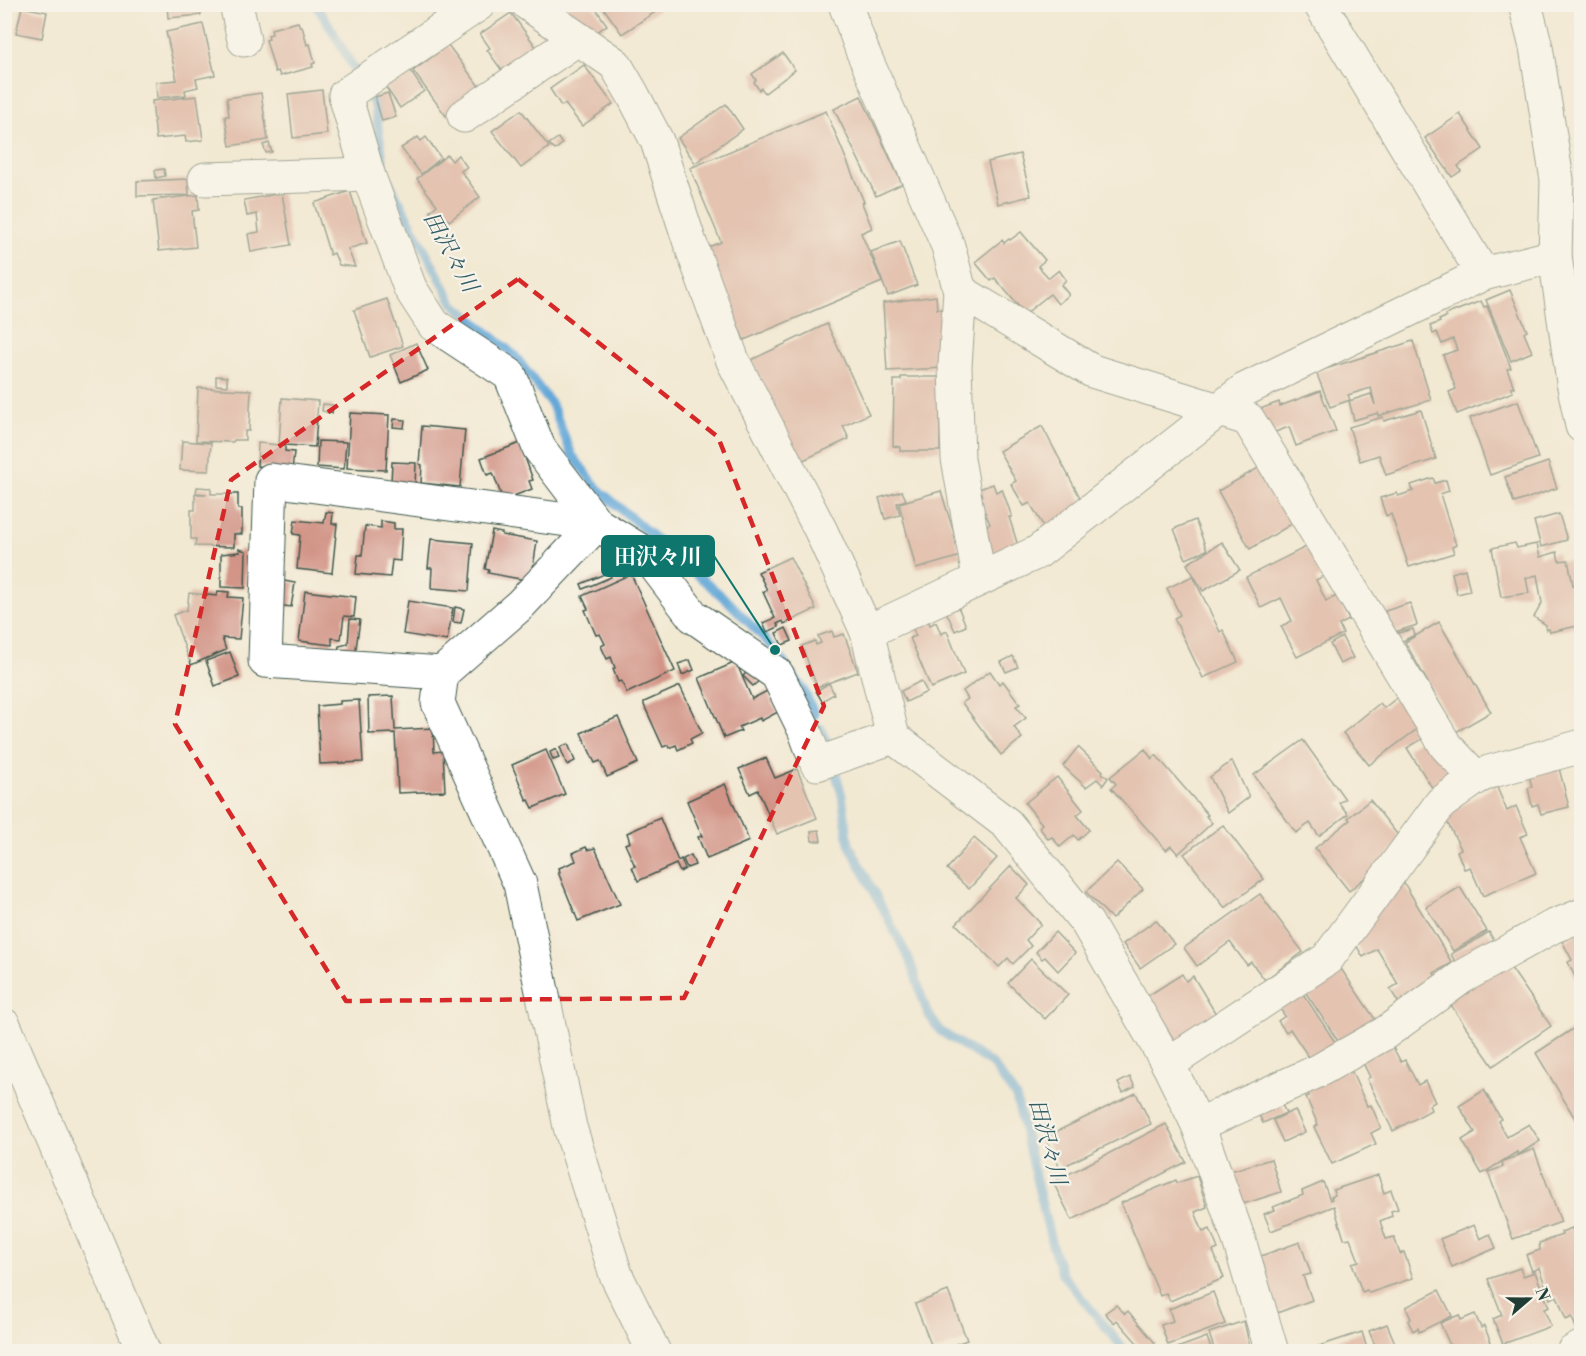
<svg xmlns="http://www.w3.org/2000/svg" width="1586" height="1356" font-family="'Libre Bodoni','Noto Serif JP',serif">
<rect width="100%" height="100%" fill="#f7f3e8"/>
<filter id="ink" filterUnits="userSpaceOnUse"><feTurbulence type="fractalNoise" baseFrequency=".0167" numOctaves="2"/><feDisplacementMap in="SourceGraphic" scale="12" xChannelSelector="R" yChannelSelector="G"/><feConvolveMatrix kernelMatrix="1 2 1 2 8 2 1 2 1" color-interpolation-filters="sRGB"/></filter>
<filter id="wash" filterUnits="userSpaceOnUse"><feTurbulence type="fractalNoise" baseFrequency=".008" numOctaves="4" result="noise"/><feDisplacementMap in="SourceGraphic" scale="24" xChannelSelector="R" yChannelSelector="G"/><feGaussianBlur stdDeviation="1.35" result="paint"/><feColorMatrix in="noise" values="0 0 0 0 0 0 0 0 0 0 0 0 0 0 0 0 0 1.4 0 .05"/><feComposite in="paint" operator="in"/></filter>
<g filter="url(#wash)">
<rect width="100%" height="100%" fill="#f2e9d3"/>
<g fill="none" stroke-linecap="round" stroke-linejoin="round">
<g stroke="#63a8d8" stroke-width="9">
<polyline points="315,4 328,23 375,106 385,174 453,303 515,356 552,405 572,455 598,489 730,603 775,650 785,664"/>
<polyline points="793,675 803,689 815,715"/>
<polyline points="821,728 827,743 842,795 849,844 910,961 927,1012 940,1031 992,1064 1016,1097 1052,1245 1062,1274 1126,1352"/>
</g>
</g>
<g id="blocks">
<g fill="#d29487">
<polygon points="167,4 200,4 201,15 168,18"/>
<polygon points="571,4 591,4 593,7 594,6 607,25 591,36 559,13"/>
<polygon points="605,4 661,4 663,7 622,34 602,6"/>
<polygon points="22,7 47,12 42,38 16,33"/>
<polygon points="511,13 537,48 503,72 487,50 490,48 480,34"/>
<polygon points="298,22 300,27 302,26 307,45 310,44 315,63 312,64 313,67 280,76 278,71 275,72 266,40 269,39 268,35 272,34 271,29"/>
<polygon points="203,24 215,75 196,79 198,87 185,90 186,95 157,98 156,82 177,80 166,32"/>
<polygon points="448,45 482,90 446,116 413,71"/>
<polygon points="783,53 795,70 765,93 761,88 759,90 754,82 756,80 752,74"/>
<polygon points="584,65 613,104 582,126 565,104 561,106 550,89"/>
<polygon points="409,69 424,91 400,108 385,86"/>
<polygon points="322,90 327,134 293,138 288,94"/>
<polygon points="261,93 268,140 230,146 225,116 229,116 227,98"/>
<polygon points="388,93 396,117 382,121 375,97"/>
<polygon points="197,96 203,140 186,142 185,136 156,139 152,101"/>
<polygon points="861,96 902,184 876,196 834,109"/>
<polygon points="726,104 743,129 695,163 678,138"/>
<polygon points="521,110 549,147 521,168 492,131"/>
<polygon points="826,111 864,202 862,203 872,228 861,233 882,282 744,340 706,248 721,242 690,168"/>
<polygon points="1460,114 1483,149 1458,166 1461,171 1452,177 1425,138"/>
<polygon points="418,137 421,141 426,137 441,158 421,174 401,148"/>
<polygon points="558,138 562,144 555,150 549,144"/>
<polygon points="269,143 272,152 266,153 263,145"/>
<polygon points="1020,154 1031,196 998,204 988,162"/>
<polygon points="447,155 452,161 458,155 467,167 461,171 480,197 449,221 447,219 440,224 430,211 437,205 417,179"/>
<polygon points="164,169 165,176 156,178 155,170"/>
<polygon points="188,179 189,195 137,196 137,181"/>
<polygon points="350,191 367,243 348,249 355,267 339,265 334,253 330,255 314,203"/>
<polygon points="282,193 291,245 251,252 248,234 259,232 257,214 247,216 244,200"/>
<polygon points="198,195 199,210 192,211 196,247 159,251 153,200"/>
<polygon points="1021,232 1045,260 1038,266 1049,278 1059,270 1066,280 1061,285 1069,295 1058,304 1050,294 1025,314 995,278 991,281 975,262 1002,240 1004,243 1009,239 1010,240"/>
<polygon points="900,241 917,285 888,296 871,252"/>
<polygon points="1510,290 1527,331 1524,333 1532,352 1511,361 1486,300"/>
<polygon points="936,296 937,309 944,309 943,368 887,371 883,303"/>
<polygon points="387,299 403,346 370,357 354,310"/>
<polygon points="1481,301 1484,307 1487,306 1511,368 1507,369 1514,387 1511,387 1513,392 1457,414 1449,392 1456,389 1443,355 1457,350 1453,339 1442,344 1437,332 1433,334 1430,326 1440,322 1439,320 1446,317 1445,315"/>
<polygon points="827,324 869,414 843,426 849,439 799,462 751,360"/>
<polygon points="1413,341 1431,400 1378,416 1378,413 1354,420 1349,401 1371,394 1375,405 1371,388 1348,395 1350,400 1330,407 1316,372"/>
<polygon points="416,343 428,370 401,382 390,355"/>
<polygon points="216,376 227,377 227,386 216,385"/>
<polygon points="901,377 940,377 940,451 900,451 900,447 893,446 894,380 901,380"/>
<polygon points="198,388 251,390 249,431 245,431 245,440 234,440 233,442 196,441"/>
<polygon points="1320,391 1336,431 1296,446 1289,427 1267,435 1260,409 1279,402 1280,406"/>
<polygon points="282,398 318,401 315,447 285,445 285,451 294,452 292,471 257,466 258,443 279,445"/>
<polygon points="1518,401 1538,458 1490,475 1470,418"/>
<polygon points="323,404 333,405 332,413 322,411"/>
<polygon points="1421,410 1436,459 1386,475 1379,455 1360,461 1349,427 1383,417 1384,421"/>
<polygon points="350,413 389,415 386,470 347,468"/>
<polygon points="394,419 405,420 404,428 393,427"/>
<polygon points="422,426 465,430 460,487 421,483 422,465 419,464"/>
<polygon points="1042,426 1084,505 1045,529 1030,503 1024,506 1011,484 1016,481 999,451"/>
<polygon points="182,441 211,443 209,471 180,470"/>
<polygon points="318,441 346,442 344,469 317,467"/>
<polygon points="520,443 533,480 529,481 532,489 503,500 493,473 487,475 481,458"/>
<polygon points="392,462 416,463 415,485 391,483"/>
<polygon points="1548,462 1557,488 1514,503 1505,477"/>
<polygon points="1267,463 1300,519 1250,549 1218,491"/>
<polygon points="1433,478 1435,483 1446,480 1449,491 1440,494 1456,545 1452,547 1454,553 1409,567 1391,514 1386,516 1380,498 1397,493 1398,496 1413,491 1411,485"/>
<polygon points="993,484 996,492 1002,489 1012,517 1009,517 1020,552 992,556 982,527 990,524 979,498 982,496 979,489"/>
<polygon points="197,487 211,488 211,494 238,494 238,509 242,509 242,534 234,534 234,547 195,546 196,539 191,539 191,510 195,510 195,494 207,494 196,493"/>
<polygon points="902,491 906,500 897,503 900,515 885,519 879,498"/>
<polygon points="941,491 961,556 916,569 899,503"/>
<polygon points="326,512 333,513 332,524 337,524 332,573 297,569 300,535 293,534 295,520 324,523"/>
<polygon points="1559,514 1567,540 1541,547 1534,521"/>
<polygon points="1195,520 1207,550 1186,559 1174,529"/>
<polygon points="381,521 394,523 394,529 402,529 400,561 392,560 390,577 356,574 358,555 362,555 365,526 381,528"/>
<polygon points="492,531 502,533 502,535 537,541 531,581 488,573 489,570 485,569"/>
<polygon points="431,539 473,543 469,591 431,588 432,568 428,568"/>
<polygon points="1222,542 1240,570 1203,591 1187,564"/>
<polygon points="1515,543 1517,548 1537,544 1540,557 1557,552 1559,561 1568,560 1573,585 1580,583 1582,625 1550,632 1549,629 1546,630 1546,625 1534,617 1542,603 1537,575 1526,578 1529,593 1501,597 1492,548"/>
<polygon points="1310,545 1325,575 1316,580 1326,601 1337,596 1349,620 1339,625 1343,634 1297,657 1281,626 1292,621 1281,598 1261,608 1246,577"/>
<polygon points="239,549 246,551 245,588 221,587 221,554 240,552"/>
<polygon points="790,557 816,609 784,624 783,621 777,624 779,627 767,632 763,623 775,618 763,592 767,590 758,572"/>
<polygon points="1465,569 1470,591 1457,594 1452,573"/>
<polygon points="609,572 611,577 583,589 581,584"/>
<polygon points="631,574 675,671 627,693 621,681 618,682 613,669 615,668 611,657 607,659 601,646 605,644 600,634 596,635 585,610 588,609 582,596"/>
<polygon points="1193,576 1220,632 1223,630 1238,662 1203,678 1174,618 1180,615 1167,588"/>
<polygon points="274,579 295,583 291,607 270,604"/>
<polygon points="218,591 229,592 228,597 243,598 239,639 222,638 226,650 191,665 173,615 187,610 189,593 217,596"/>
<polygon points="305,591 356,597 354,617 344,616 341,639 332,638 332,645 299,641"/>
<polygon points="408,601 453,608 447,641 403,634"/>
<polygon points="1410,603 1417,625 1392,633 1385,611"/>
<polygon points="957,604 966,626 955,631 945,609"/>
<polygon points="455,607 464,609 461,623 453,622"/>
<polygon points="350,619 360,620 354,662 337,658 339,646 348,644"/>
<polygon points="928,620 930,625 936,622 941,634 947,631 964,674 931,688 910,638 916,636 912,627"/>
<polygon points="1439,622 1491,712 1456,732 1405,642"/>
<polygon points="786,628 792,641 782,645 776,633"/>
<polygon points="1413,629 1415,635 1394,645 1391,635"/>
<polygon points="832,631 834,637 844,634 858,672 817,687 802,646 815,641 816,645 821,643 818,636"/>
<polygon points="1342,637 1353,658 1340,664 1330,644"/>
<polygon points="230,652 239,677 215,686 206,661"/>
<polygon points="1013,656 1018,667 1006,672 1001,662"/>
<polygon points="690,660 694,670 682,675 678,664"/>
<polygon points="736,662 752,699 767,691 778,712 761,721 760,718 739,727 741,731 724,738 699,678"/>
<polygon points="751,668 761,679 753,686 743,676"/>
<polygon points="990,671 999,684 1003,681 1020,704 1016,706 1026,718 1014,727 1022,738 1001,755 962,703 968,699 963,691"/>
<polygon points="921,681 927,692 906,702 901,691"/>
<polygon points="829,683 834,694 822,701 816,691"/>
<polygon points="680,686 702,733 690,739 692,743 678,750 676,745 669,748 668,745 663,747 644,705 644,702"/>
<polygon points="393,696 395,730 433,728 434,752 443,751 445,791 398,793 395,733 369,734 368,697"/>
<polygon points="1398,697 1421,726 1369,765 1343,733 1380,703 1384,708"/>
<polygon points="359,700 363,762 320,764 317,706 340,704 340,701"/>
<polygon points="618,717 638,763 607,777 600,761 595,763 581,733"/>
<polygon points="1429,735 1458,779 1436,794 1407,748"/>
<polygon points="1303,740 1345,799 1339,803 1348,814 1319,836 1310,823 1296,833 1254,775"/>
<polygon points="568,744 575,761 567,765 560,747"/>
<polygon points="1078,747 1103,771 1102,773 1108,778 1103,785 1097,779 1086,787 1063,766"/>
<polygon points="556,749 559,758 553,760 550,752"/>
<polygon points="1145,749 1152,759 1156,755 1208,815 1206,816 1212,823 1178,854 1171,846 1166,850 1111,788 1116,784 1110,777"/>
<polygon points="546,750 565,794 533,808 529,800 527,801 512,765"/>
<polygon points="766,758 775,778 797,769 817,818 777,834 758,790 750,794 739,769"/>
<polygon points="1232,761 1249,797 1228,813 1210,777"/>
<polygon points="1559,768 1569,807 1541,814 1538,804 1532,806 1528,788 1532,787 1529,776"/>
<polygon points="1057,777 1083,810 1077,815 1089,830 1078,840 1074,835 1060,847 1052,837 1048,839 1039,827 1042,824 1025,803"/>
<polygon points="725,784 749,841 707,859 698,837 702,836 687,801"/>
<polygon points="1496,785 1507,811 1516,806 1528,834 1520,837 1536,873 1483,896 1470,867 1464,869 1457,851 1461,849 1444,816"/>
<polygon points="1370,800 1401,839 1385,861 1349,891 1315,848 1350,820 1348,818"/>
<polygon points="660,818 678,861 681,859 685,869 680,872 676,864 638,881 632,867 635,866 625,844 630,842 627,833"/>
<polygon points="1223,825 1264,879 1225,908 1184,854"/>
<polygon points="819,830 821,841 812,841 811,831"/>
<polygon points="974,838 997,858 969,889 947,869"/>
<polygon points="586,847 588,850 595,848 620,904 578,921 558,872 560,872 559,868 576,861 573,853"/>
<polygon points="691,855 695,865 687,868 683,859"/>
<polygon points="1117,862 1143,889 1112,919 1086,892"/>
<polygon points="1011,866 1029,885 1016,898 1041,924 1026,940 1031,946 1013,964 1008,958 999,967 956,924"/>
<polygon points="1404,883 1452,963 1434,973 1439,982 1403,1010 1390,989 1398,984 1377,949 1363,957 1350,934 1376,901"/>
<polygon points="1460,887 1487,931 1453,951 1426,907"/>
<polygon points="1260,894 1303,952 1265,980 1251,962 1247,965 1230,942 1197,966 1184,948"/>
<polygon points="1156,920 1174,944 1140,968 1123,944"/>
<polygon points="1582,923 1582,991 1568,962 1572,960 1562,941 1577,934"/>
<polygon points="1055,932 1075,953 1058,971 1045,957 1042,959 1036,952"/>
<polygon points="1489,932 1499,950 1461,973 1451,954"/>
<polygon points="1504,958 1551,1026 1493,1066 1446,998"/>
<polygon points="1031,959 1068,995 1045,1019 1008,983"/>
<polygon points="1335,960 1381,1028 1344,1050 1300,984"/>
<polygon points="1182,974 1186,981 1193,976 1219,1019 1178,1046 1146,997"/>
<polygon points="1298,986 1341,1051 1314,1065 1290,1029 1286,1032 1278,1021 1285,1016 1275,1001"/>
<polygon points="1582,1023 1582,1119 1577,1122 1536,1053"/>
<polygon points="1391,1044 1401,1062 1405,1060 1418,1085 1425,1081 1435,1102 1429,1105 1431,1110 1393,1131 1367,1079 1370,1077 1361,1059"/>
<polygon points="1350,1068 1367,1106 1371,1105 1381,1128 1371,1133 1376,1144 1332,1164 1314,1127 1318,1125 1306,1097 1309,1096 1305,1087"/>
<polygon points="1130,1077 1135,1087 1123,1093 1118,1083"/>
<polygon points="1484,1090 1501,1119 1498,1121 1507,1137 1529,1124 1540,1141 1518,1155 1517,1152 1482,1174 1462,1140 1475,1132 1459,1106"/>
<polygon points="1136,1093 1151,1124 1060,1168 1045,1137"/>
<polygon points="1280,1101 1286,1113 1263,1123 1257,1111"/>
<polygon points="1295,1110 1305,1132 1283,1142 1273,1120"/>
<polygon points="1166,1124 1186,1162 1072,1220 1053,1182"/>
<polygon points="1582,1125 1582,1145 1581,1145 1575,1127"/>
<polygon points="1534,1149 1561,1222 1513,1239 1488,1172 1503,1167 1502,1162"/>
<polygon points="1271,1159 1281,1192 1237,1206 1227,1172"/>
<polygon points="1378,1175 1384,1193 1391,1190 1398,1209 1391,1211 1392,1216 1380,1221 1386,1239 1394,1237 1400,1254 1404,1252 1413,1278 1369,1293 1367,1290 1362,1292 1352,1263 1359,1261 1350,1238 1344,1239 1334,1206 1271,1231 1264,1214 1275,1210 1273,1207 1303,1195 1302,1191 1323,1182 1330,1200 1332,1199 1331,1197 1335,1195 1333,1190"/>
<polygon points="1197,1176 1207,1207 1195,1212 1203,1232 1210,1229 1218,1249 1213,1251 1224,1278 1170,1301 1166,1293 1160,1296 1121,1203 1176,1180 1177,1183"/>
<polygon points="1474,1225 1480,1239 1490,1234 1496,1248 1452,1267 1440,1239"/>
<polygon points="1572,1228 1573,1231 1582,1228 1582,1329 1577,1331 1572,1317 1566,1320 1557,1296 1550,1299 1539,1268 1532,1271 1526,1255 1540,1250 1539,1243 1562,1235 1561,1232"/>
<polygon points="1300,1242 1311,1274 1303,1276 1312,1300 1277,1313 1255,1258"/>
<polygon points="1520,1268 1523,1276 1535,1272 1549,1307 1544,1309 1551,1326 1503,1344 1493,1319 1502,1315 1488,1279"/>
<polygon points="1439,1290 1452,1316 1419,1332 1418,1328 1413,1331 1408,1321 1411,1319 1406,1307"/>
<polygon points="948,1291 967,1340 934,1352 915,1304"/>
<polygon points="1213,1292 1225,1324 1168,1345 1161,1325 1173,1321 1169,1309"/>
<polygon points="1116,1305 1125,1314 1128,1311 1155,1343 1145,1352 1117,1320 1114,1323 1105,1313"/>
<polygon points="1475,1314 1481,1328 1484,1326 1495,1352 1453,1352 1440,1323 1459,1315 1461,1320"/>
<polygon points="1244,1321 1251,1352 1215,1352 1209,1333"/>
<polygon points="1387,1324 1395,1343 1377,1350 1369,1331"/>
<polygon points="1362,1332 1368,1352 1305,1352 1310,1349"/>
<polygon points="1207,1337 1212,1352 1169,1352 1169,1351"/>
</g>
</g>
</g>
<g filter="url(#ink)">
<use href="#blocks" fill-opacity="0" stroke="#3f574c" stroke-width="1.5"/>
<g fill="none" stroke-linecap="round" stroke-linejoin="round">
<g stroke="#3f574c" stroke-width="35">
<g id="minor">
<polyline points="236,4 244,40"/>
<polyline points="479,4 345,95 368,174 410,288 434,325 510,375 539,448 597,524"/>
<polyline points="528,4 615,64 632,93 657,141 689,240 733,361 821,531 867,632"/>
<polyline points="845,4 862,50 948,246 960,291 955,366 958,459 979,578"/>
<polyline points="1320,4 1483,274"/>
<polyline points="464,116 577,39"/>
<polyline points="205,179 368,174"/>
<polyline points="960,291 1092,371 1248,419 1446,746 1476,778"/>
<polyline points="442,673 265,661 271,480 597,524"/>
<polyline points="4,1025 144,1352"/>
<polyline points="1168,1064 1327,959 1441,803 1476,778 1489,772 1582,746"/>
<polyline points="1198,1125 1318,1071 1385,1033 1462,977 1552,927 1582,915"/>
<polyline points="654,1352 616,1275 570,1127 520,884 438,703 442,673 520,605 597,524 646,554 693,616 777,674 804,729 817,764 893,737"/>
<polyline points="1272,1352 1239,1240 1198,1125 1168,1064 1087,923 1007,824 893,737 867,632 1038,552 1244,390 1483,274 1555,256"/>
<polyline points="1573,1352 1582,1347"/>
</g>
</g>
<g stroke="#3f574c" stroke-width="35">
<polyline id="major" points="1525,4 1536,47 1557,180 1555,256 1573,382 1582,426"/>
</g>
<use href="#minor" stroke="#fff" stroke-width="33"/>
<use href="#major" stroke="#fff" stroke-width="33"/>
</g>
</g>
<path d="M0 0H1586V1356H0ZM518 279 718 437 824 706 684 998 346 1001 175 724 231 480Z" fill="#f2e9d3" fill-opacity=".55" fill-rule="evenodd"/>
<path fill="none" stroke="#d62828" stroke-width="4.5" stroke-dasharray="12 8" stroke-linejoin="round" d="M518 279 718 437 824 706 684 998 346 1001 175 724 231 480Z"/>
<g text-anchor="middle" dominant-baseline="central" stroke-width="4.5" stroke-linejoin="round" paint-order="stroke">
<g font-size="22" font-style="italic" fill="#335d65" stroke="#f7f3e8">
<text transform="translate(450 252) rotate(61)">田沢々川</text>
<text transform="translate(1047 1142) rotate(75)">田沢々川</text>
</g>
</g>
<path fill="none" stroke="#0f766e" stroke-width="2" d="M775 650L714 556"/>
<circle fill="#0f766e" stroke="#f7f3e8" stroke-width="2" cx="775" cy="650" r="6"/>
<rect fill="#0f766e" stroke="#0f766e" stroke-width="2" x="602" y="536" width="112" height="40" rx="6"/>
<g font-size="22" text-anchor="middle" font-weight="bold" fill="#fff">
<text x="658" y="564">田沢々川</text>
</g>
<rect width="1586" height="1356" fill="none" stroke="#f7f3e8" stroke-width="24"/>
<g transform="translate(1529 1299) rotate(70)" stroke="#f7f3e8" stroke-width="4.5" paint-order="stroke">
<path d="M0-4.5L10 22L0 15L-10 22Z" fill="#1f3d34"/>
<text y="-9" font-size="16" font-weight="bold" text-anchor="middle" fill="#1f3d34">N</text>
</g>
</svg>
